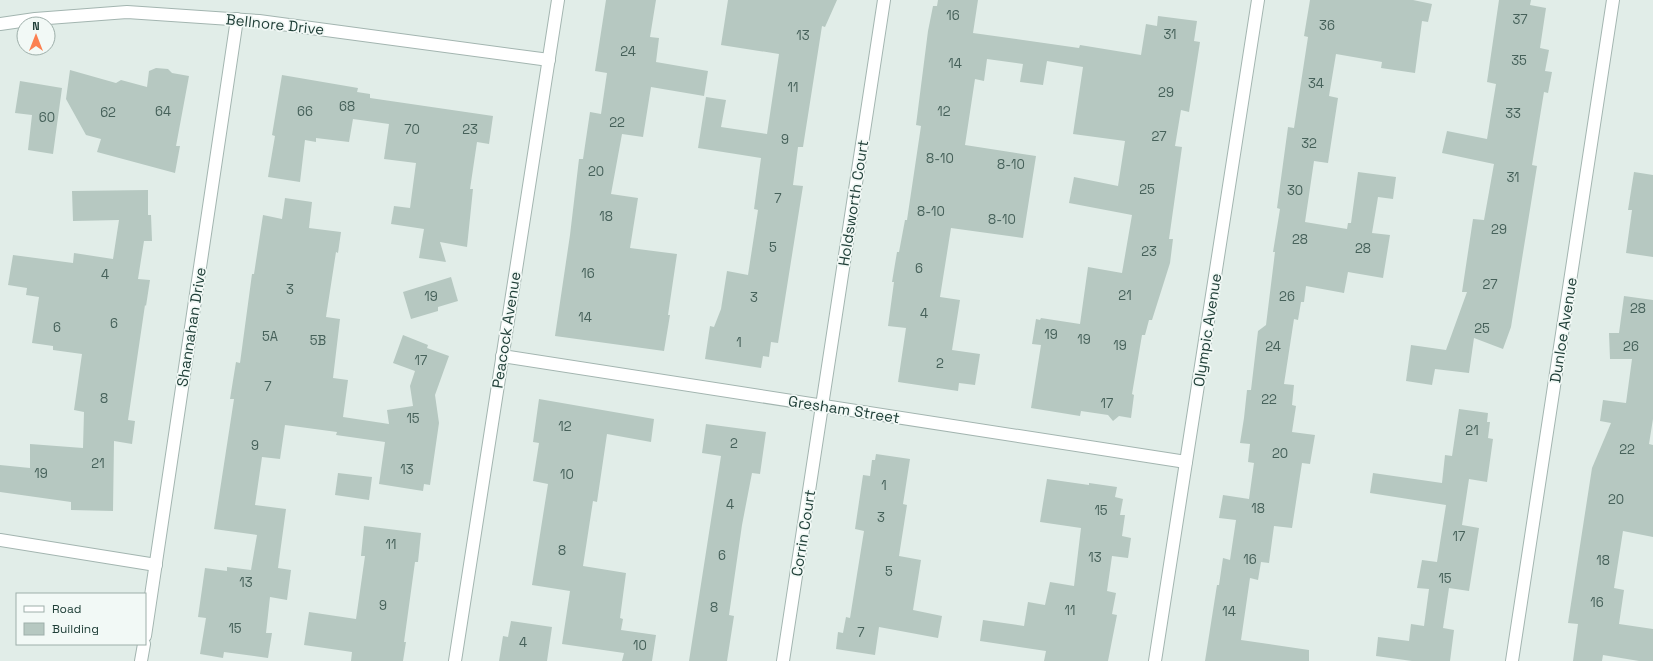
<svg xmlns="http://www.w3.org/2000/svg" width="1653" height="661" font-family="'Space Grotesk',sans-serif">
<rect width="100%" height="100%" fill="#e1ede8"/>
<g fill="#b6c8c1">
<polygon points="606,0 656,0 650,37 659,38 656,62 708,71 704,96 651,87 643,137 622,134 611,194 638,198 630,248 677,254 668,315 670,315 664,351 555,336 570,235 579,159 583,159 590,112 601,114 607,73 595,71"/>
<polygon points="728,0 837,0 825,27 822,26 803,147 798,147 793,185 803,186 778,343 771,342 769,357 763,356 761,368 705,359 710,326 714,327 721,309 727,271 748,275 758,210 754,209 761,158 698,148 706,97 726,100 721,127 767,134 779,54 721,45"/>
<polygon points="938,0 978,0 973,33 1079,48 1080,45 1141,55 1146,24 1157,26 1158,16 1197,21 1194,41 1200,42 1189,112 1181,110 1175,146 1182,147 1169,239 1173,239 1170,263 1152,320 1149,320 1145,335 1142,335 1132,394 1134,395 1131,418 1119,416 1113,421 1108,415 1081,411 1080,416 1031,408 1041,345 1032,344 1036,319 1040,320 1041,318 1080,324 1088,267 1122,273 1132,215 1069,203 1074,177 1118,186 1125,141 1073,134 1083,67 1047,61 1043,85 1020,82 1023,64 987,59 984,81 975,79 965,145 1036,156 1023,238 951,228 940,297 960,300 952,350 980,354 975,385 959,383 958,391 898,382 906,328 888,326 894,282 892,282 897,252 899,252 905,220 907,220 921,126 916,125 928,31 933,6 937,6"/>
<polygon points="1310,0 1413,0 1432,4 1428,22 1422,21 1415,73 1381,68 1382,62 1336,54 1329,96 1338,98 1328,163 1314,161 1305,222 1347,229 1348,223 1351,223 1358,172 1396,177 1393,199 1378,197 1372,233 1390,235 1383,278 1348,272 1344,293 1306,286 1304,302 1301,302 1298,320 1294,319 1284,384 1294,385 1292,405 1296,406 1292,432 1315,435 1310,464 1302,463 1292,528 1274,526 1269,563 1261,562 1258,580 1250,578 1241,640 1309,650 1309,661 1205,661 1217,585 1219,585 1223,558 1230,560 1236,520 1219,518 1223,495 1249,499 1254,463 1248,462 1250,444 1240,443 1244,418 1247,390 1251,390 1258,331 1266,325 1275,252 1273,252 1280,209 1277,208 1288,127 1294,128 1308,37 1304,36"/>
<polygon points="1499,0 1531,0 1530,5 1546,8 1540,48 1549,50 1545,71 1552,72 1548,93 1544,92 1532,165 1537,166 1511,327 1503,349 1474,338 1469,373 1435,369 1432,385 1406,381 1411,345 1446,350 1467,292 1462,292 1473,219 1484,220 1494,164 1442,153 1447,131 1487,139 1496,84 1487,82"/>
<polygon points="156,68 168,69 172,73 189,76 176,146 180,146 175,173 97,152 101,139 86,135 66,99 70,70 116,83 121,80 147,87 149,71"/>
<polygon points="282,75 358,88 357,92 370,94 370,98 493,116 489,144 477,142 470,189 473,189 467,247 440,242 446,262 419,258 424,229 391,224 394,206 410,208 416,163 384,159 389,124 353,119 349,142 316,138 316,142 305,140 300,182 268,177 275,136 272,135"/>
<polygon points="20,81 62,88 53,154 28,150 32,115 15,113"/>
<polygon points="1634,172 1653,175 1653,257 1626,253 1632,210 1628,210"/>
<polygon points="148,190 148,215 151,215 152,241 144,241 138,279 150,280 146,306 145,305 128,420 135,421 132,444 114,441 113,511 71,510 71,502 0,492 0,465 30,468 30,444 83,448 84,412 74,410 82,354 53,350 53,346 32,343 39,297 26,295 27,288 8,285 13,255 73,263 74,253 113,259 119,220 73,221 72,191"/>
<polygon points="285,198 312,202 309,228 341,232 338,253 336,252 326,317 340,319 333,378 348,380 343,417 389,424 387,410 413,406 410,386 415,371 393,363 403,335 428,345 427,348 449,356 435,395 439,423 430,485 424,484 423,491 379,484 385,442 336,435 337,432 285,425 280,459 262,457 255,505 286,509 278,568 291,570 287,600 270,597 266,633 272,633 268,658 224,652 223,658 200,654 206,618 198,617 205,568 227,571 227,567 251,570 257,535 214,529 234,399 230,399 236,362 240,363 252,274 254,274 263,215 282,219"/>
<polygon points="451,277 458,301 438,307 438,311 411,319 403,292"/>
<polygon points="1624,296 1653,300 1653,419 1649,444 1653,445 1653,537 1623,531 1614,588 1624,590 1619,624 1653,629 1653,661 1639,661 1603,655 1602,661 1573,661 1578,624 1568,623 1592,468 1611,423 1600,421 1603,400 1626,403 1632,359 1610,359 1609,333 1619,333"/>
<polygon points="539,399 654,419 651,442 607,434 597,502 593,501 583,566 626,573 620,618 623,619 621,630 656,635 652,661 622,661 624,653 562,644 570,591 532,585 548,484 533,481 539,443 533,442"/>
<polygon points="1459,409 1488,413 1487,422 1490,422 1488,438 1493,439 1487,482 1469,479 1462,525 1479,528 1469,591 1449,588 1443,628 1454,630 1450,661 1412,661 1376,656 1378,637 1409,641 1411,624 1424,626 1429,589 1417,588 1422,560 1437,562 1446,505 1370,493 1373,473 1442,483 1445,455 1452,456"/>
<polygon points="706,424 766,432 760,474 752,473 742,525 729,615 734,616 727,661 689,661 721,456 702,453"/>
<polygon points="876,454 910,459 903,504 907,505 899,556 921,560 913,610 942,616 938,638 879,627 875,655 836,649 838,632 843,633 846,617 850,618 864,531 855,529 863,475 870,476 872,460 875,460"/>
<polygon points="338,473 372,477 369,500 335,495"/>
<polygon points="1047,479 1089,485 1089,483 1117,487 1115,497 1123,499 1120,515 1125,515 1122,536 1131,538 1128,558 1112,556 1107,591 1116,593 1112,614 1117,615 1108,661 1044,661 1046,651 980,641 983,620 1024,626 1028,602 1045,605 1050,582 1074,586 1081,528 1040,522"/>
<polygon points="364,526 421,533 418,562 415,562 404,642 406,642 403,661 351,661 352,652 304,645 309,612 356,619 365,556 361,556"/>
<polygon points="511,621 552,627 547,661 499,661 503,636 508,637"/>
</g>
<g fill="none" stroke-linecap="round" stroke-linejoin="round">
<g stroke="#a3b5b0" stroke-width="14">
<g id="minor">
<polyline points="0,24 35,19 127,12 259,21 549,60"/>
<polyline points="502,356 1186,462"/>
<polyline points="0,540 156,565"/>
<polyline points="145,636 237,19"/>
<polyline points="141,661 144,644"/>
<polyline points="455,661 558,0"/>
<polyline points="783,661 884,0"/>
<polyline points="1155,661 1258,0"/>
<polyline points="1512,661 1613,0"/>
</g>
</g>
<use href="#minor" stroke="#fff" stroke-width="12"/>
</g>
<g text-anchor="middle" dominant-baseline="central" stroke-width="3.5" stroke-linejoin="round" paint-order="stroke">
<g font-size="13" fill="#46615a">
<text x="953" y="15">16</text>
<text x="1520" y="19">37</text>
<text x="1327" y="25">36</text>
<text x="1170" y="34">31</text>
<text x="803" y="35">13</text>
<text x="628" y="51">24</text>
<text x="1519" y="60">35</text>
<text x="955" y="63">14</text>
<text x="1316" y="83">34</text>
<text x="793" y="87">11</text>
<text x="1166" y="92">29</text>
<text x="347" y="106">68</text>
<text x="163" y="111">64</text>
<text x="305" y="111">66</text>
<text x="944" y="111">12</text>
<text x="108" y="112">62</text>
<text x="1513" y="113">33</text>
<text x="47" y="117">60</text>
<text x="617" y="122">22</text>
<text x="412" y="129">70</text>
<text x="470" y="129">23</text>
<text x="1159" y="136">27</text>
<text x="785" y="139">9</text>
<text x="1309" y="143">32</text>
<text x="940" y="158">8-10</text>
<text x="1011" y="164">8-10</text>
<text x="596" y="171">20</text>
<text x="1513" y="177">31</text>
<text x="1147" y="189">25</text>
<text x="1295" y="190">30</text>
<text x="778" y="198">7</text>
<text x="931" y="211">8-10</text>
<text x="606" y="216">18</text>
<text x="1002" y="219">8-10</text>
<text x="1499" y="229">29</text>
<text x="1300" y="239">28</text>
<text x="773" y="247">5</text>
<text x="1363" y="248">28</text>
<text x="1149" y="251">23</text>
<text x="919" y="268">6</text>
<text x="588" y="273">16</text>
<text x="105" y="274">4</text>
<text x="1490" y="284">27</text>
<text x="290" y="289">3</text>
<text x="1125" y="295">21</text>
<text x="431" y="296">19</text>
<text x="1287" y="296">26</text>
<text x="754" y="297">3</text>
<text x="1638" y="308">28</text>
<text x="924" y="313">4</text>
<text x="585" y="317">14</text>
<text x="114" y="323">6</text>
<text x="57" y="327">6</text>
<text x="1482" y="328">25</text>
<text x="1051" y="334">19</text>
<text x="270" y="336">5A</text>
<text x="1084" y="339">19</text>
<text x="318" y="340">5B</text>
<text x="739" y="342">1</text>
<text x="1120" y="345">19</text>
<text x="1273" y="346">24</text>
<text x="1631" y="346">26</text>
<text x="421" y="360">17</text>
<text x="940" y="363">2</text>
<text x="268" y="386">7</text>
<text x="104" y="398">8</text>
<text x="1269" y="399">22</text>
<text x="1107" y="403">17</text>
<text x="413" y="418">15</text>
<text x="565" y="426">12</text>
<text x="1472" y="430">21</text>
<text x="734" y="443">2</text>
<text x="255" y="445">9</text>
<text x="1627" y="449">22</text>
<text x="1280" y="453">20</text>
<text x="98" y="463">21</text>
<text x="407" y="469">13</text>
<text x="41" y="473">19</text>
<text x="567" y="474">10</text>
<text x="884" y="485">1</text>
<text x="1616" y="499">20</text>
<text x="730" y="504">4</text>
<text x="1258" y="508">18</text>
<text x="1101" y="510">15</text>
<text x="881" y="517">3</text>
<text x="1459" y="536">17</text>
<text x="391" y="544">11</text>
<text x="562" y="550">8</text>
<text x="722" y="555">6</text>
<text x="1095" y="557">13</text>
<text x="1250" y="559">16</text>
<text x="1603" y="560">18</text>
<text x="889" y="571">5</text>
<text x="1445" y="578">15</text>
<text x="246" y="582">13</text>
<text x="1597" y="602">16</text>
<text x="383" y="605">9</text>
<text x="714" y="607">8</text>
<text x="1070" y="610">11</text>
<text x="1229" y="611">14</text>
<text x="235" y="628">15</text>
<text x="861" y="632">7</text>
<text x="523" y="642">4</text>
<text x="640" y="645">10</text>
</g>
<g font-size="15" fill="#203f38" stroke="#f2f9f6">
<text transform="translate(275 24) rotate(6)">Bellnore Drive</text>
<text transform="translate(853 203) rotate(-81)">Holdsworth Court</text>
<text transform="translate(191 327) rotate(-81)">Shannahan Drive</text>
<text transform="translate(506 330) rotate(-81)">Peacock Avenue</text>
<text transform="translate(1207 330) rotate(-81)">Olympic Avenue</text>
<text transform="translate(1563 330) rotate(-81)">Dunloe Avenue</text>
<text transform="translate(844 409) rotate(9)">Gresham Street</text>
<text transform="translate(803 533) rotate(-81)">Corrin Court</text>
</g>
</g>
<rect x="16" y="593" width="130" height="52" fill="#f2f9f6" stroke="#9eafaa"/>
<rect x="24" y="606" width="20" height="6" fill="#ffffff" stroke="#9eafaa"/>
<text x="52" y="613" font-size="12" fill="#203f38">Road</text>
<rect x="24" y="623" width="20" height="12" fill="#b6c8c1" stroke="#9eafaa"/>
<text x="52" y="633" font-size="12" fill="#203f38">Building</text>
<g transform="translate(36 36)"><circle r="19" fill="#f2f9f6" stroke="#9eafaa"/>
<path d="M0-3L7 15L0 10L-7 15Z" fill="#fb8051"/>
<text y="-6" font-size="11" font-weight="bold" text-anchor="middle" fill="#203f38">N</text>
</g>
</svg>
